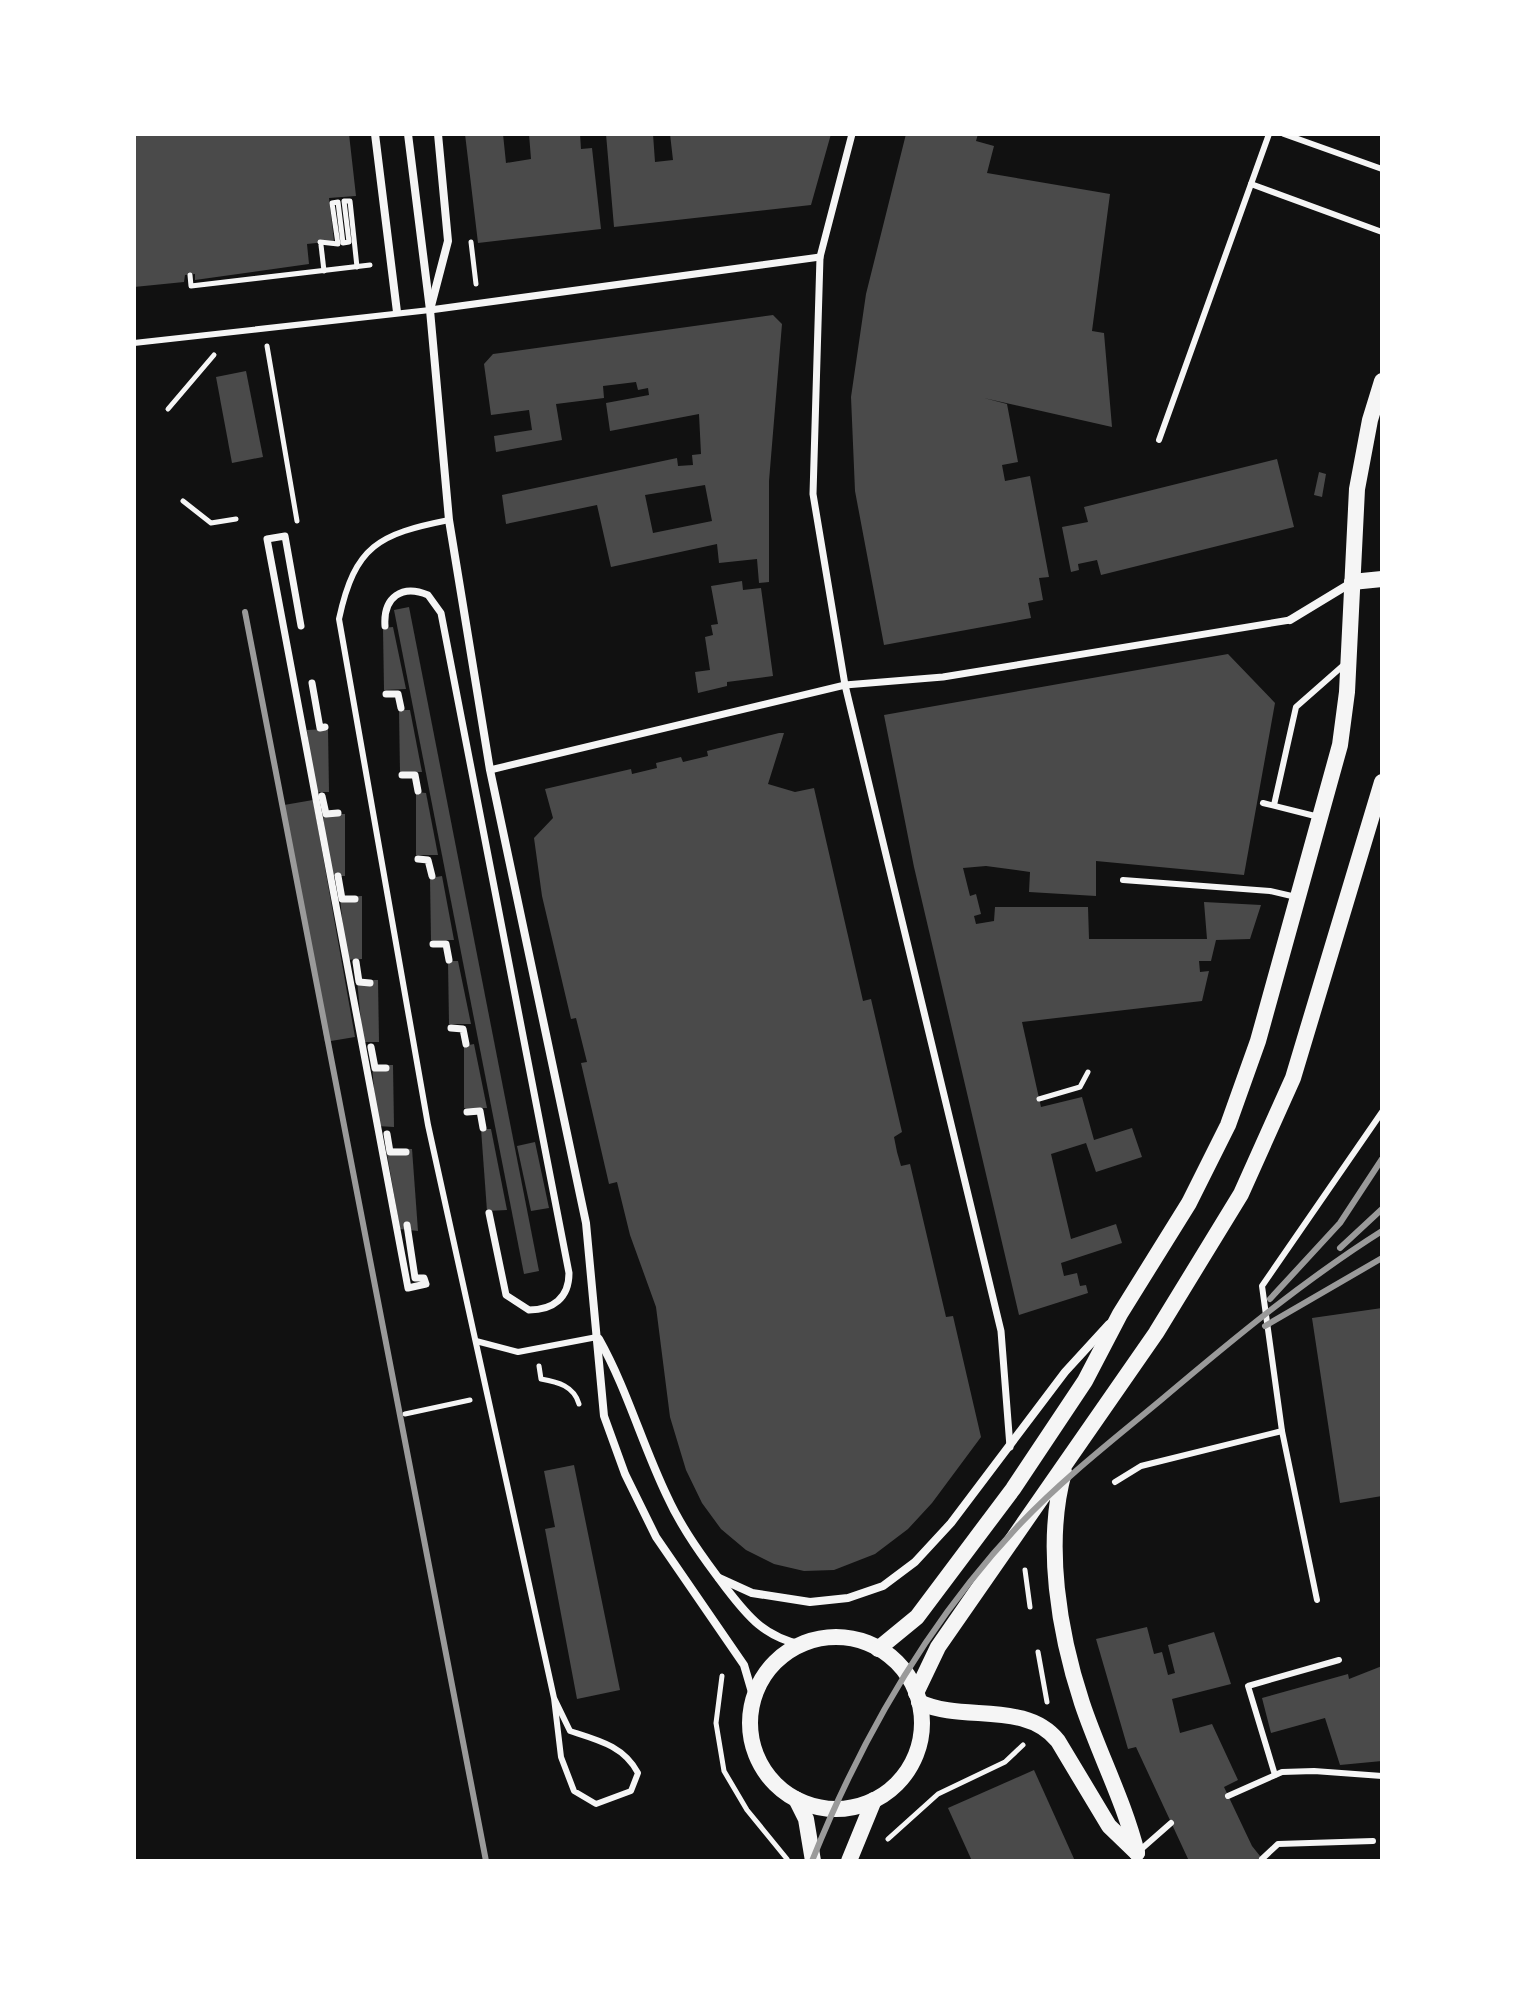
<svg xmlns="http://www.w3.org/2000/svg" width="1516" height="1995" font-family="Roboto,sans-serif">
<rect width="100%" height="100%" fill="#111"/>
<g fill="#4a4a4a" fill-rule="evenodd">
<polygon points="134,134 349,134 356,196 329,198 334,241 307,244 309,264 195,280 195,274 185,275 184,282 134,287"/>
<polygon points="465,134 503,134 506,163 531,159 529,134 580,134 581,149 592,148 601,229 478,243"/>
<polygon points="606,134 653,134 655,162 673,160 670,134 831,134 811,205 614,227"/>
<polygon points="906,134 978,134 976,141 994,146 987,173 1110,194 1092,331 1104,333 1112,427 984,398 1007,404 1018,462 1002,465 1005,481 1030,476 1049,577 1039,578 1043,600 1028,603 1031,618 884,645 855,491 851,397 866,294"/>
<path d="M773 315 782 324 769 481V582L759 583 757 559 719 563 717 544 611 567 597 505 506 524 502 495 677 458 678 466 693 465 692 455 701 454 699 414 610 431 606 403 649 395 648 388 638 390 636 382 603 386 604 398 556 404 562 440 496 452 494 436 532 430 529 410 491 415 484 364 493 354ZM705 485 712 521 653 533 645 495Z"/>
<polygon points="246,371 263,457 232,463 216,377"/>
<polygon points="1277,459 1294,527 1101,575 1097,560 1078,564 1079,570 1071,572 1062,527 1088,522 1084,507"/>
<polygon points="1319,472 1326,474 1322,497 1314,495"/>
<polygon points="742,581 743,590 761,588 773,676 727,682 727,686 698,693 695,672 710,670 705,637 713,635 711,625 718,624 711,586"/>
<polygon points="409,607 539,1271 524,1274 394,610"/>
<polygon points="393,627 406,689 384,690 383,628"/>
<polygon points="1228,654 1275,703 1244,875 1096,861 1096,896 1029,892 1030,872 986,866 963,868 970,896 976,894 981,914 974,916 976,924 994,921 995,907 1088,907 1089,939 1207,939 1204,902 1261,905 1250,939 1216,940 1211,961 1199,961 1200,972 1209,971 1202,1001 1022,1022 1041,1107 1082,1097 1094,1140 1132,1128 1142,1157 1096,1172 1086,1143 1051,1154 1071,1239 1116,1224 1122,1243 1061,1263 1064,1276 1077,1273 1080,1286 1086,1285 1088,1293 1019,1315 914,867 884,715"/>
<polygon points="399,710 410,710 422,772 400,772"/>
<polygon points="328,729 329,792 314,792 307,730"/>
<polygon points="779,733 784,733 768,784 795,792 814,788 863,1001 871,999 902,1132 894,1137 897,1152 901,1166 910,1164 946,1317 953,1316 981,1437 932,1503 908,1529 875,1554 834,1570 804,1571 774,1564 746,1550 721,1529 702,1503 686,1470 670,1417 656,1307 630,1235 617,1182 609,1184 581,1063 587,1062 576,1018 571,1019 542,896 534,838 553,818 545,789 631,769 632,774 657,768 656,763 681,757 683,762 708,756 707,751"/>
<polygon points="416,792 426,793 438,855 416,855"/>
<polygon points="313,800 355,1037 325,1042 284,805"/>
<polygon points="323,814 345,814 345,876 330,876"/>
<polygon points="442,876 454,940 431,940 430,878"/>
<polygon points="362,896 362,959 346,960 340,897"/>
<polygon points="448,961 458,961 471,1024 449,1024"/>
<polygon points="357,980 378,980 379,1042 363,1042"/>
<polygon points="474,1044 487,1108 464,1108 464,1046"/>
<polygon points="372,1065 393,1065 394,1127 377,1126"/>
<polygon points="481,1129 491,1129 507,1210 487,1211"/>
<polygon points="535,1142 549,1208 531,1211 517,1146"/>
<polygon points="386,1148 412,1149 418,1231 400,1229"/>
<polygon points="1382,1308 1382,1496 1340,1503 1312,1318"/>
<polygon points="574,1465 620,1690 577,1699 545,1529 555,1527 544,1471"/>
<polygon points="1147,1627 1154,1654 1162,1652 1168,1675 1175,1673 1168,1645 1214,1632 1231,1684 1172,1699 1180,1733 1212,1724 1238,1780 1224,1787 1252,1846 1264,1861 1189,1861 1136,1747 1128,1749 1096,1639"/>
<polygon points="1382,1666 1382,1761 1340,1765 1325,1718 1271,1733 1262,1698 1348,1674 1349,1679"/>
<polygon points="1034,1770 1075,1861 972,1861 948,1808"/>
</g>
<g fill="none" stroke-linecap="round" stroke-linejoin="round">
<g stroke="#f5f5f5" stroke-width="5">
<polyline points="320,242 338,244 332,203 338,202 343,243 349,242 344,201 350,201 357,267"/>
<polyline points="471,242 476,284"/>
<polyline points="321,245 324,271"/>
<polyline points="190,275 191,286 370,265"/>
<polyline points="267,346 297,521"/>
<polyline points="168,409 214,355"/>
<polyline points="183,501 211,523 236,519"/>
<polyline points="1039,1099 1080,1087 1088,1072"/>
<path d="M539 1366 541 1379C558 1382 574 1386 579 1404"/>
<polyline points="405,1414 470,1400"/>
<polyline points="1025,1570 1030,1607"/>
<polyline points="1038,1652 1047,1702"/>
<polyline points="722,1676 716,1723 724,1771 747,1810 787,1859"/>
<polyline points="888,1839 938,1794 1005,1762 1023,1745"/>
</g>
<g stroke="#f5f5f5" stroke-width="6">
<polyline points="1284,134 1382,169"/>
<polyline points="1251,184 1382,232"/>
<polyline points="134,343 430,310"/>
<polyline points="1159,440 1269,134"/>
<path d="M449 520C379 534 355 545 339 619L428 1125 554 1698 561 1757 574 1791 596 1804 631 1791 638 1773C624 1746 598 1740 570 1731L554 1698"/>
<polyline points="1263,803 1319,817"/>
<polyline points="1274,805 1296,707 1346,663"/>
<polyline points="1123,880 1270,891 1296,897"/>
<polyline points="476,1341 518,1352 597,1337"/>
<polyline points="1282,1431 1317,1600"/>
<polyline points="1115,1482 1141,1466 1282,1431 1262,1286 1382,1112"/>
<polyline points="1275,1775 1248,1686 1339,1660"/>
<polyline points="1228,1796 1282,1772 1314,1771 1382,1776"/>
<polyline points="1138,1852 1171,1823"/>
<polyline points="1262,1859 1278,1844 1373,1841"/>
</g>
<g stroke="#f5f5f5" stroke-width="7">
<polyline points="852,134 820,257 813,494 845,685 1001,1331 1010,1447"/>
<polyline points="430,310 820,257"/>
<polyline points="301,626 285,536 267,539 408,1288 426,1284 424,1278 415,1278 407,1225"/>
<path d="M385 626C383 597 402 584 428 595L441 613 569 1273C569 1298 553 1310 529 1310L506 1295 489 1213"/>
<polyline points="312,683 320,728 325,727"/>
<polyline points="386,694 398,694 401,708"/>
<polyline points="490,770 845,685 943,677 1290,620"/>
<polyline points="402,775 415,775 418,791"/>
<polyline points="322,796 326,814 338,813"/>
<polyline points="418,859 428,860 432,876"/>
<polyline points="338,876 342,899 355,899"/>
<polyline points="433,944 446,944 449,960"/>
<polyline points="356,962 359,982 370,983"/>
<polyline points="451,1028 463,1029 466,1044"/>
<polyline points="371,1047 375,1068 386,1068"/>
<polyline points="467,1112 480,1111 483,1128"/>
<polyline points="387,1134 390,1152 406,1152"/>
</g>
<g stroke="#f5f5f5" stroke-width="8">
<polyline points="375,134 397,312"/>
<polyline points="408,134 430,310 449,520 490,770 586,1223 604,1416 625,1474 656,1537 744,1665 754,1699"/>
<polyline points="431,306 448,241 438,134"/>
<polyline points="1290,620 1351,583"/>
<path d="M599 1339C627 1389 642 1444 667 1496 682 1529 704 1559 726 1588 749 1618 764 1636 802 1645"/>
<polyline points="719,1578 752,1593 810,1602 848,1598 883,1586 915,1562 951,1523 1065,1372 1109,1324"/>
</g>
<g stroke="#f5f5f5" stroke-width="16">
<polyline points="1352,582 1382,579"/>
<path d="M1064 1472C1044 1544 1059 1633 1082 1703 1099 1754 1124 1801 1137 1853"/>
<circle cx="836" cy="1723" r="86"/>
<polyline points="878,1649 917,1617 1013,1489 1085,1381 1120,1314 1189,1203 1228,1125 1258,1041 1340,745 1347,692 1357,489 1370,420 1382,381"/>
<polyline points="916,1693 938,1647 1156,1333 1241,1194 1293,1078 1382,782"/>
<path d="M919 1702C963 1723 1025 1700 1058 1741L1109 1826 1137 1853"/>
<polyline points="796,1799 806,1819 813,1861"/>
<polyline points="849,1861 874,1800"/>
</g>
<g stroke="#9a9a9a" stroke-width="6">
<polyline points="245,612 486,1861"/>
<polyline points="1340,1248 1382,1209"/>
<polyline points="1270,1299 1340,1223 1382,1159"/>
<polyline points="1265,1326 1382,1258"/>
<path d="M812 1861C861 1739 930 1619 1021 1523 1064 1478 1113 1440 1161 1400 1232 1340 1303 1281 1382 1231"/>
</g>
</g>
<rect width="1516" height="1995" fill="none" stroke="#ffffff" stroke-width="272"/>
</svg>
